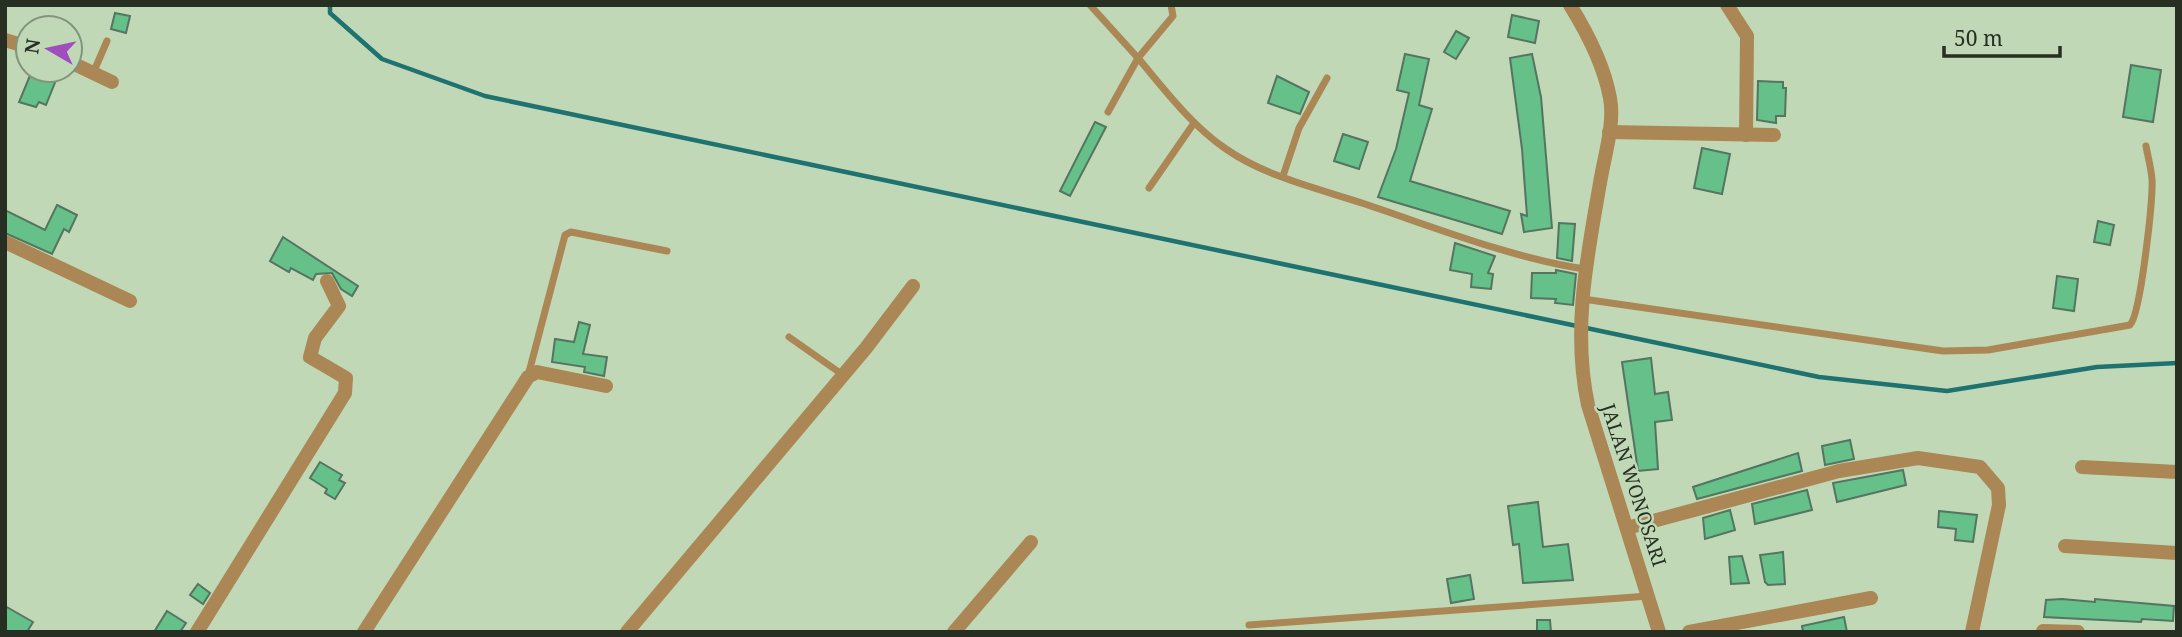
<svg xmlns="http://www.w3.org/2000/svg" width="2182" height="637" font-family="'Noto Serif',serif">
<rect width="100%" height="100%" fill="#c1d8b7"/>
<g fill="none" stroke-linecap="round" stroke-linejoin="round">
<polyline stroke="#1e726f" stroke-width="4.5" points="330,5 330,13 382,59 485,96 1819,377 1947,391 2097,367 2177,363"/>
</g>
<g fill="#65c08a" stroke="#54755f" stroke-width="2">
<polygon points="115,13 130,16 126,33 111,29"/>
<polygon points="1512,15 1539,21 1535,43 1508,37"/>
<polygon points="1456,31 1469,38 1456,59 1444,52"/>
<polygon points="1405,54 1429,59 1419,105 1432,109 1410,181 1510,211 1502,234 1378,197 1396,149 1409,93 1397,90"/>
<polygon points="1532,54 1541,97 1552,228 1524,232 1521,214 1527,216 1522,149 1510,58"/>
<polygon points="2131,65 2161,70 2153,122 2123,117"/>
<polygon points="37,70 60,70 46,105 39,102 36,107 19,102 31,73 35,75"/>
<polygon points="1277,76 1309,92 1300,114 1268,103"/>
<polygon points="1758,81 1783,82 1783,88 1786,88 1785,116 1776,116 1776,123 1757,120"/>
<polygon points="1095,122 1106,127 1070,196 1060,191"/>
<polygon points="1343,134 1368,142 1359,169 1334,161"/>
<polygon points="1702,148 1730,154 1722,194 1694,188"/>
<polygon points="57,205 77,215 69,232 64,229 52,254 5,233 5,210 45,230"/>
<polygon points="2098,221 2114,225 2110,245 2094,242"/>
<polygon points="1559,223 1575,224 1572,261 1557,258"/>
<polygon points="283,237 358,286 352,296 341,289 332,273 316,274 313,280 291,268 289,272 270,261"/>
<polygon points="1455,243 1495,256 1488,273 1493,274 1491,289 1471,287 1472,274 1450,270"/>
<polygon points="1556,270 1576,274 1573,305 1555,303 1556,299 1531,298 1532,273 1556,273"/>
<polygon points="2057,276 2078,279 2074,311 2053,308"/>
<polygon points="579,322 590,325 583,354 607,357 604,376 584,372 585,367 552,362 555,339 574,342"/>
<polygon points="1651,358 1655,394 1668,392 1672,420 1655,422 1658,469 1638,471 1622,362"/>
<polygon points="1850,440 1854,459 1825,465 1822,446"/>
<polygon points="1798,453 1802,471 1697,499 1693,487"/>
<polygon points="320,462 342,475 339,480 345,483 335,499 325,493 327,489 310,478"/>
<polygon points="1903,470 1906,485 1837,502 1833,483"/>
<polygon points="1807,490 1812,510 1755,524 1752,504"/>
<polygon points="1538,502 1543,547 1568,544 1573,580 1523,583 1519,544 1513,545 1508,506"/>
<polygon points="1730,510 1735,530 1705,539 1703,518"/>
<polygon points="1939,511 1977,515 1973,542 1955,540 1956,529 1938,527"/>
<polygon points="1783,552 1785,584 1768,585 1765,582 1760,555"/>
<polygon points="1742,556 1749,583 1731,584 1729,557"/>
<polygon points="1470,575 1474,599 1451,603 1447,579"/>
<polygon points="198,584 210,593 203,604 190,595"/>
<polygon points="2062,599 2095,602 2095,599 2174,606 2173,621 2142,619 2141,622 2044,617 2046,600"/>
<polygon points="5,606 33,622 27,632 5,632"/>
<polygon points="167,611 186,623 180,632 154,632"/>
<polygon points="1844,617 1847,632 1803,632 1802,626"/>
<polygon points="1537,620 1550,620 1551,632 1537,632"/>
</g>
<g fill="none" stroke-linecap="round" stroke-linejoin="round">
<g stroke="#aa8754" stroke-width="7">
<polyline points="1090,5 1138,58 1173,16 1171,5"/>
<polyline points="94,71 107,41"/>
<path d="M1108 112 1138 58C1165 90 1191 125 1226 149 1266 177 1320 189 1365 204 1436 228 1509 257 1584 269"/>
<polyline points="1283,176 1299,128 1327,78"/>
<polyline points="1149,188 1194,123"/>
<path d="M1583 299 1943 351 1988 350 2130 325C2141 313 2153 199 2152 179 2151 168 2148 157 2146 146"/>
<polyline points="789,337 843,375"/>
<polyline points="528,376 565,235 571,232 667,251"/>
<polyline points="1249,625 1649,596"/>
</g>
<g stroke="#aa8754" stroke-width="14">
<path d="M1570 5C1588 34 1604 65 1610 98 1615 124 1604 157 1600 183 1587 257 1572 330 1588 405L1659 632"/>
<polyline points="1727,5 1747,36 1746,135"/>
<polyline points="5,40 28,47"/>
<polyline points="70,62 112,82"/>
<polyline points="1609,132 1774,135"/>
<polyline points="5,242 130,301"/>
<polyline points="2082,467 2177,472"/>
<polyline points="1627,528 1839,471 1918,458 1980,467 1998,488 1999,505 1972,632"/>
<polyline points="2065,546 2177,553"/>
<polyline points="2043,631 2078,632"/>
<polyline points="197,632 345,393 346,378 310,357 315,338 339,306 327,281"/>
<polyline points="364,632 528,377 537,372 606,386"/>
<polyline points="627,632 866,348 913,286"/>
<polyline points="954,632 1031,542"/>
<polyline points="1689,632 1871,598"/>
</g>
</g>
<g text-anchor="middle" dominant-baseline="central" stroke-width="5" stroke-linejoin="round" paint-order="stroke">
<g font-size="19" fill="#272f23" stroke="#c1d8b7">
<text transform="translate(1634 485) rotate(72)">JALAN WONOSARI</text>
</g>
</g>
<rect width="2182" height="637" fill="none" stroke="#272f23" stroke-width="14"/>
<g transform="translate(49 49) rotate(279)"><circle r="33" fill="#c1d8b7" stroke="#83947c" stroke-width="2"/>
<path d="M0-5L12 26L0 18L-12 26Z" fill="#9f4ebe"/>
<text y="-10" font-size="19" font-weight="bold" text-anchor="middle" fill="#272f23">N</text>
</g>
<path d="M1944 46v10h116v-10" fill="none" stroke="#272f23" stroke-width="3.5"/>
<text x="1954" y="46" font-size="21" fill="#272f23" stroke="#c1d8b7" stroke-width="5" paint-order="stroke">50 m</text>
</svg>
